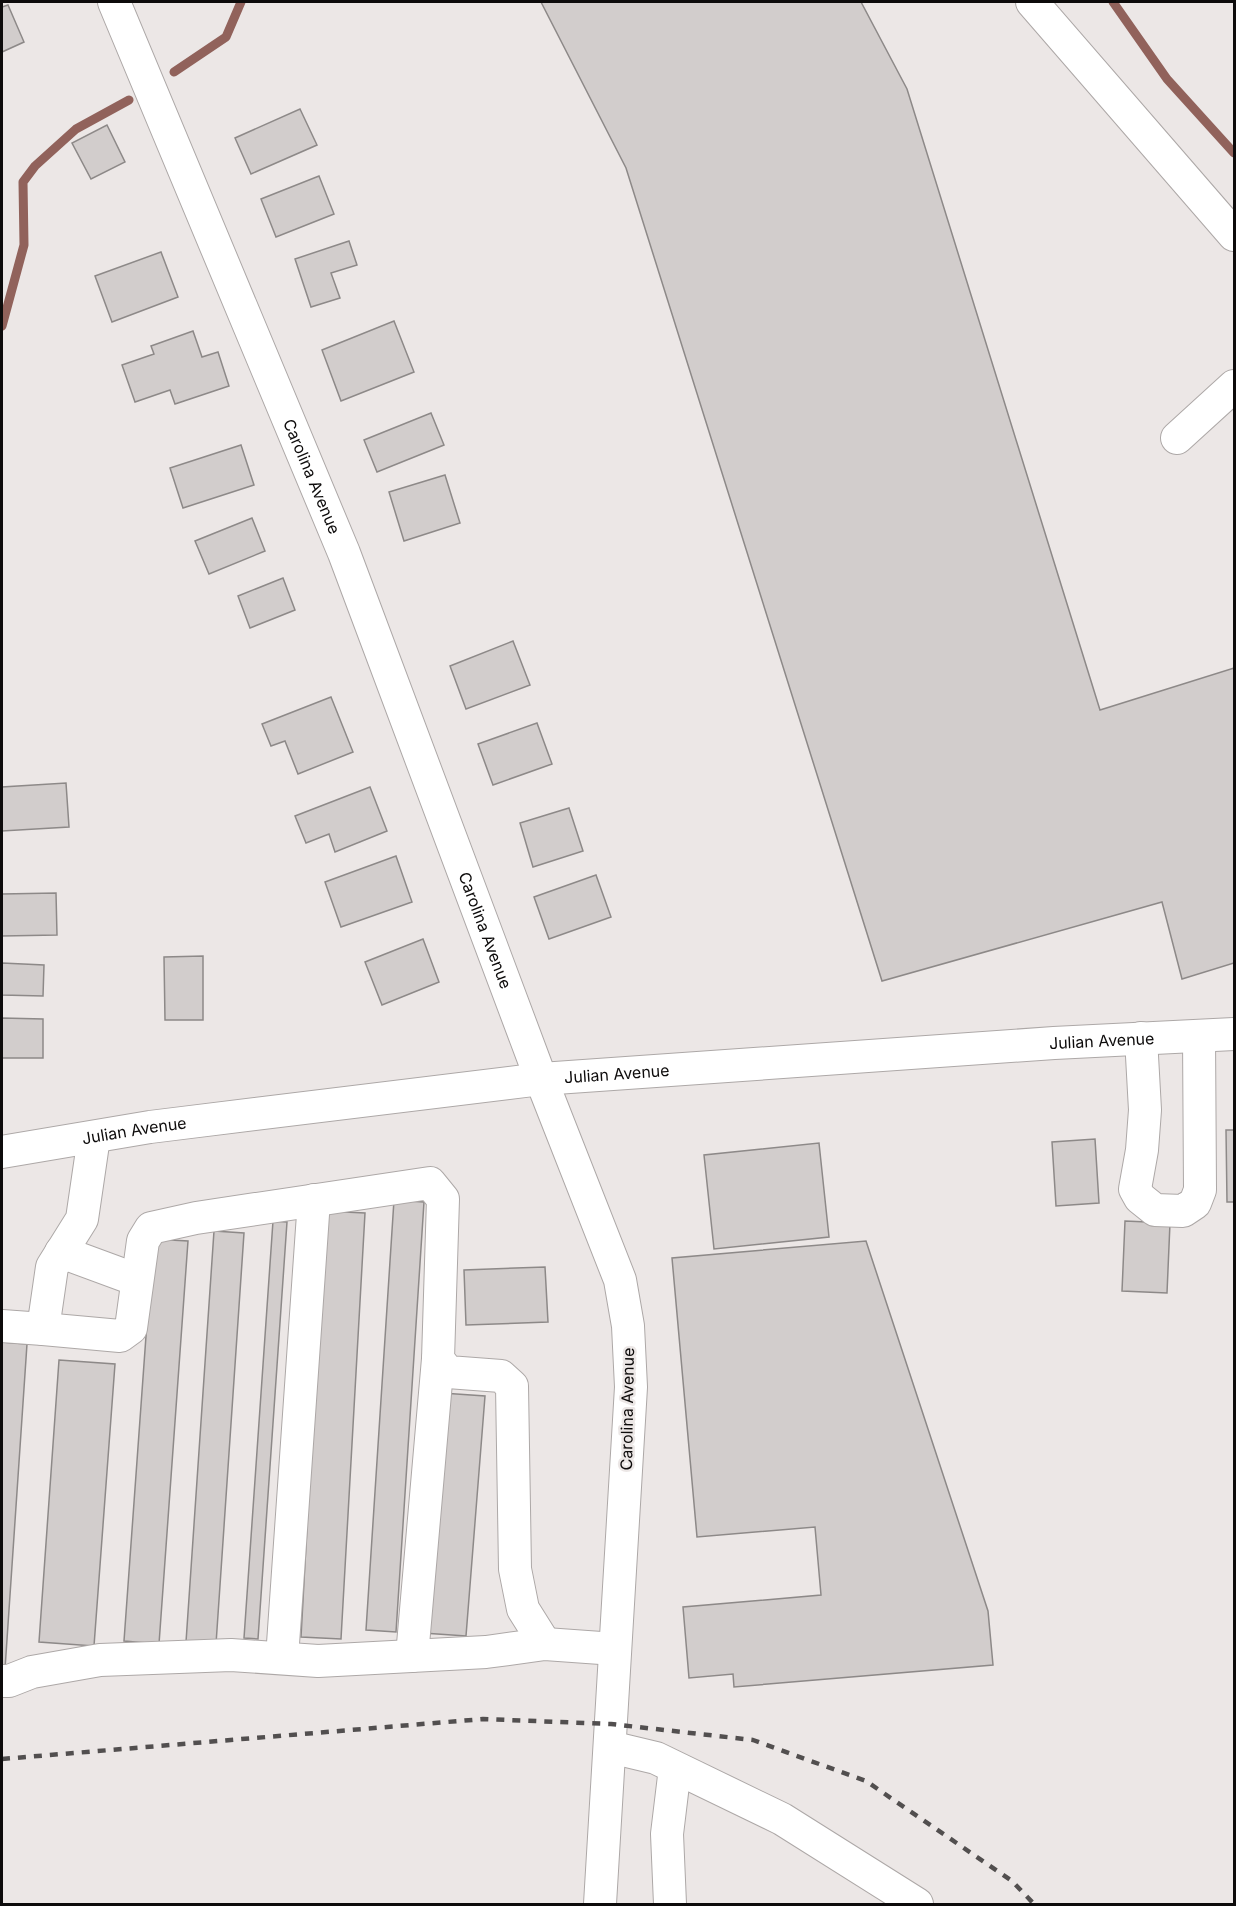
<svg xmlns="http://www.w3.org/2000/svg" width="1236" height="1906" font-family="Inter,sans-serif">
<rect width="100%" height="100%" fill="#ece7e6"/>
<g fill="none" stroke-linecap="round" stroke-linejoin="round">
<g stroke="#91625b" stroke-width="9">
<polyline points="1113,2 1167,79 1234,153"/>
<polyline points="174,72 226,37 241,2"/>
<polyline points="2,326 24,245 23,182 35,166 76,129 129,100"/>
</g>
</g>
<g fill="#d2cdcc" stroke="#8d8988" stroke-width="1.5">
<polygon points="541,2 861,2 907,89 1100,710 1234,668 1234,963 1182,979 1162,902 882,981 626,168"/>
<polygon points="8,5 24,42 2,52 2,7"/>
<polygon points="300,109 317,145 251,174 235,138"/>
<polygon points="107,125 125,162 91,179 72,143"/>
<polygon points="319,176 334,214 276,237 261,199"/>
<polygon points="349,241 357,265 331,273 340,298 311,307 295,259"/>
<polygon points="161,252 178,297 112,322 95,276"/>
<polygon points="394,321 414,372 341,401 322,350"/>
<polygon points="193,331 202,357 218,352 229,386 175,404 170,390 135,402 122,365 154,354 151,346"/>
<polygon points="431,413 444,445 377,472 364,440"/>
<polygon points="241,445 254,485 183,508 170,468"/>
<polygon points="445,475 460,523 404,541 389,492"/>
<polygon points="252,518 265,551 209,574 195,541"/>
<polygon points="283,578 295,610 250,628 238,596"/>
<polygon points="513,641 530,685 466,709 450,666"/>
<polygon points="331,697 353,752 298,774 285,741 271,746 262,724"/>
<polygon points="537,723 552,764 493,785 478,744"/>
<polygon points="66,783 69,827 2,831 2,787"/>
<polygon points="370,787 387,831 335,852 329,834 306,843 295,816"/>
<polygon points="569,808 583,851 533,867 520,823"/>
<polygon points="396,856 412,902 341,927 325,882"/>
<polygon points="596,875 611,917 549,939 534,897"/>
<polygon points="56,893 57,935 2,936 2,894"/>
<polygon points="423,939 439,982 382,1005 365,962"/>
<polygon points="203,956 203,1020 165,1020 164,957"/>
<polygon points="2,963 44,965 43,996 2,995"/>
<polygon points="2,1018 43,1019 43,1058 2,1058"/>
<polygon points="1226,1130 1234,1130 1234,1202 1227,1202"/>
<polygon points="1095,1139 1099,1203 1056,1206 1052,1142"/>
<polygon points="819,1143 829,1237 714,1249 704,1155"/>
<polygon points="394,1200 424,1202 396,1632 366,1630"/>
<polygon points="324,1211 365,1213 341,1639 301,1637"/>
<polygon points="273,1221 287,1222 258,1639 244,1638"/>
<polygon points="1125,1221 1170,1223 1167,1293 1122,1291"/>
<polygon points="214,1231 244,1233 216,1644 186,1642"/>
<polygon points="153,1239 188,1241 159,1644 124,1641"/>
<polygon points="866,1241 988,1611 993,1665 734,1687 733,1674 689,1678 683,1607 821,1595 815,1527 697,1537 672,1258"/>
<polygon points="545,1267 548,1322 466,1325 464,1270"/>
<polygon points="2,1342 27,1344 5,1669 2,1669"/>
<polygon points="59,1360 115,1364 94,1646 39,1642"/>
<polygon points="442,1393 485,1396 466,1636 423,1633"/>
</g>
<g fill="none" stroke-linecap="round" stroke-linejoin="round">
<g stroke="#ada8a7" stroke-width="34">
<g id="minor">
<path id="s1" d="M114 2 344 553 541 1079 620 1280 628 1326 631 1387 600 1904"/>
<polyline points="1032,2 1234,235"/>
<polyline points="1177,438 1234,386"/>
<polyline points="1141,1038 1145,1110 1142,1150 1135,1189 1140,1198 1155,1210 1183,1211 1195,1203 1200,1190 1199,1036"/>
<path id="s2" d="M2 1152 150 1127 541 1079 1054 1043 1234 1034"/>
<polyline points="61,1252 137,1280"/>
<polyline points="2,1326 43,1329 52,1267 82,1219 94,1137"/>
<polyline points="43,1329 120,1336 131,1328 143,1241 151,1228 196,1218 430,1183 443,1199 438,1359 448,1372 501,1376 512,1386 515,1569 523,1609 545,1644"/>
<polyline points="412,1656 438,1359"/>
<polyline points="282,1658 314,1200"/>
<polyline points="2,1681 9,1681 32,1672 100,1660 231,1655 318,1661 486,1652 545,1644 615,1649"/>
<polyline points="610,1747 656,1758 782,1819 917,1904"/>
<polyline points="670,1904 667,1834 675,1768"/>
</g>
</g>
<use href="#minor" stroke="#fff" stroke-width="32"/>
<polyline stroke="#524f4f" stroke-width="4.5" stroke-dasharray="8 8" stroke-linecap="butt" points="2,1759 483,1719 611,1724 753,1740 866,1781 1012,1881 1034,1904"/>
</g>
<g text-anchor="middle" dominant-baseline="central" stroke-width="5" stroke-linejoin="round" paint-order="stroke">
<g font-size="16" fill="#0d0b0b" stroke="#ece7e6">
<text stroke="none"><textPath href="#s1" startOffset="514">Carolina Avenue</textPath></text>
<text stroke="none"><textPath href="#s1" startOffset="1000">Carolina Avenue</textPath></text>
<text stroke="none"><textPath href="#s2" startOffset="1106">Julian Avenue</textPath></text>
<text stroke="none"><textPath href="#s2" startOffset="620">Julian Avenue</textPath></text>
<text stroke="none"><textPath href="#s2" startOffset="134">Julian Avenue</textPath></text>
<text transform="translate(627 1409) rotate(-89)">Carolina Avenue</text>
</g>
</g>
<rect width="1236" height="1906" fill="none" stroke="#0d0b0b" stroke-width="6"/>
</svg>
